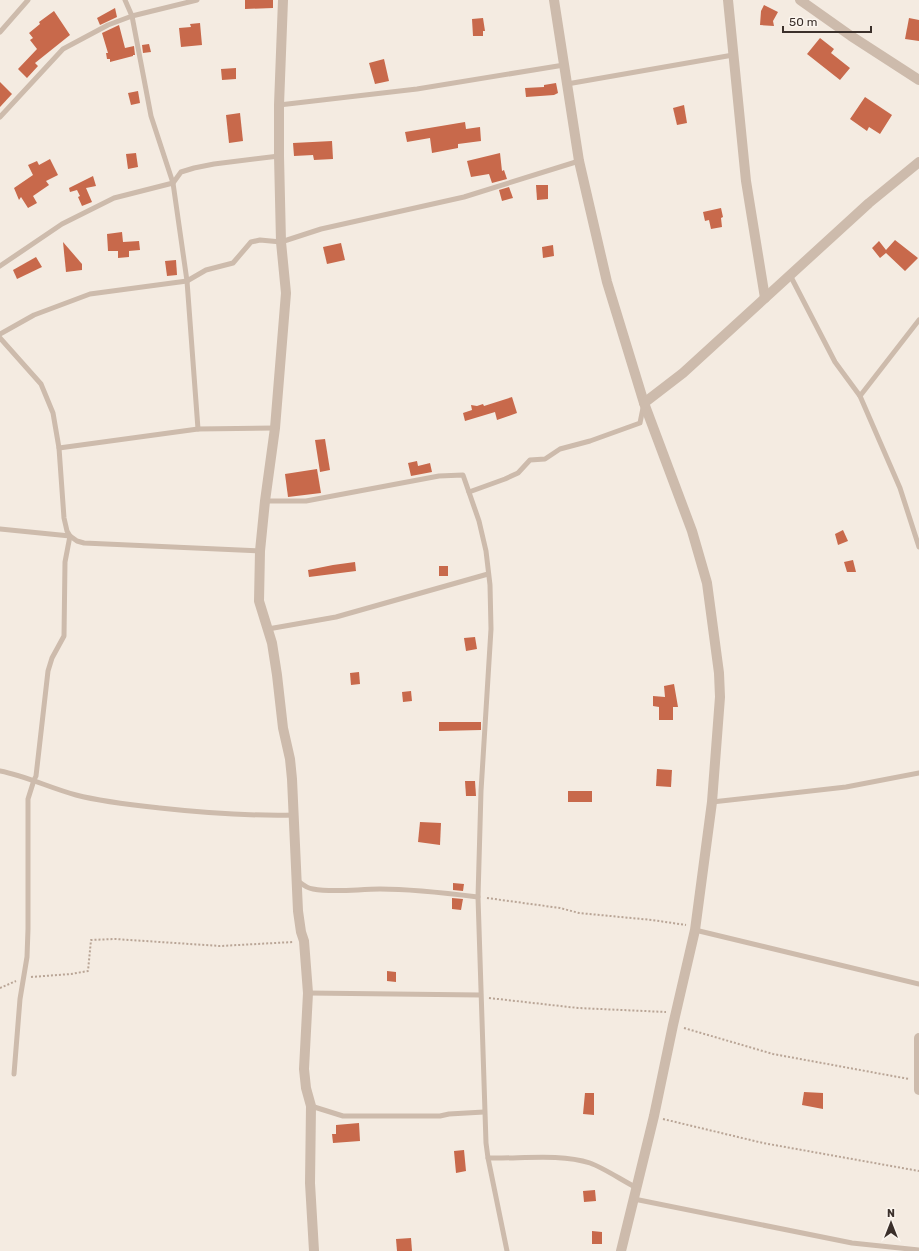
<svg xmlns="http://www.w3.org/2000/svg" width="919" height="1251" font-family="Rubik,sans-serif">
<rect width="100%" height="100%" fill="#f4ebe1"/>
<g fill="#c8694b">
<polygon points="245,0 273,0 273,8 245,9"/>
<polygon points="764,5 778,12 773,21 774,26 760,25 761,11"/>
<polygon points="115,8 117,17 100,25 97,18"/>
<polygon points="54,11 70,35 35,63 38,66 27,78 18,69 37,49 30,40 33,38 29,33 40,24 39,22"/>
<polygon points="483,18 485,31 483,31 483,36 473,36 472,19"/>
<polygon points="909,18 919,20 919,41 905,39"/>
<polygon points="200,23 202,45 181,47 179,28 191,27 190,24"/>
<polygon points="119,25 125,48 134,46 135,55 133,55 133,56 110,62 110,59 107,59 106,53 108,53 102,33"/>
<polygon points="820,38 834,49 831,53 850,68 840,80 807,54"/>
<polygon points="149,44 151,52 143,53 142,45"/>
<polygon points="384,59 389,81 375,84 369,63"/>
<polygon points="236,68 236,79 222,80 221,69"/>
<polygon points="0,82 12,94 0,107"/>
<polygon points="556,83 558,93 554,95 526,97 525,88 544,87 544,85"/>
<polygon points="138,91 140,103 131,105 128,93"/>
<polygon points="865,97 892,115 880,134 869,127 867,131 850,119"/>
<polygon points="684,105 687,123 677,125 673,108"/>
<polygon points="240,113 243,141 229,143 226,115"/>
<polygon points="465,122 466,129 480,127 481,141 458,144 458,148 432,153 430,138 407,142 405,132"/>
<polygon points="332,141 333,159 314,160 313,155 294,156 293,143"/>
<polygon points="136,153 138,167 128,169 126,154"/>
<polygon points="500,153 502,171 504,170 507,179 492,183 489,174 471,177 467,161"/>
<polygon points="50,159 58,175 46,181 49,185 33,196 37,203 28,208 21,197 19,200 14,188 33,175 28,165 37,161 39,165"/>
<polygon points="93,176 96,186 86,188 92,202 82,206 78,197 80,196 77,190 70,192 69,188"/>
<polygon points="536,185 548,185 548,199 537,200"/>
<polygon points="509,187 513,198 502,201 499,190"/>
<polygon points="721,208 723,217 721,218 722,227 711,229 709,220 705,221 703,212"/>
<polygon points="122,232 123,242 139,241 140,250 129,251 129,257 118,258 118,251 108,251 107,234"/>
<polygon points="895,240 918,258 905,271 886,253 880,258 872,248 879,241 886,250"/>
<polygon points="63,242 82,264 82,270 66,272"/>
<polygon points="341,243 345,260 327,264 323,247"/>
<polygon points="553,245 554,256 543,258 542,247"/>
<polygon points="36,257 42,267 17,279 13,270"/>
<polygon points="176,260 177,275 167,276 165,261"/>
<polygon points="512,397 517,413 497,420 495,412 465,421 463,413 472,410 471,405 477,406 483,404 484,406"/>
<polygon points="325,439 330,470 320,472 315,440"/>
<polygon points="417,461 418,466 430,463 432,472 411,476 408,463"/>
<polygon points="317,469 321,493 288,497 285,474"/>
<polygon points="843,530 848,541 838,545 835,534"/>
<polygon points="853,560 856,572 847,572 844,562"/>
<polygon points="355,562 356,571 309,577 308,570 333,565"/>
<rect x="439" y="566" width="9" height="10"/>
<polygon points="475,637 477,649 466,651 464,638"/>
<polygon points="359,672 360,684 351,685 350,673"/>
<polygon points="674,684 678,707 673,707 673,720 659,720 659,707 653,706 653,696 665,697 664,686"/>
<polygon points="411,691 412,701 403,702 402,692"/>
<polygon points="439,722 481,722 481,730 439,731"/>
<polygon points="657,769 672,770 671,787 656,786"/>
<polygon points="465,781 475,781 476,796 466,796"/>
<rect x="568" y="791" width="24" height="11"/>
<polygon points="420,822 441,823 440,845 418,842"/>
<polygon points="453,883 464,884 463,891 453,890"/>
<polygon points="452,898 463,899 461,910 452,909"/>
<polygon points="387,971 396,972 396,982 387,981"/>
<polygon points="804,1092 823,1093 823,1109 802,1105"/>
<polygon points="585,1093 594,1093 594,1115 583,1114"/>
<polygon points="359,1123 360,1141 333,1143 332,1134 336,1134 336,1125"/>
<polygon points="464,1150 466,1171 456,1173 454,1151"/>
<polygon points="595,1190 596,1201 584,1202 583,1191"/>
<polygon points="592,1231 602,1232 602,1244 592,1244"/>
<polygon points="411,1238 412,1251 397,1251 396,1239"/>
</g>
<g fill="none" stroke-linecap="round" stroke-linejoin="round">
<g stroke="#b9a596" stroke-width="2" stroke-dasharray="2 2" stroke-linecap="butt">
<polyline points="487,898 560,908 579,913 652,920 686,925"/>
<polyline points="31,977 71,974 88,971 91,940 115,939 220,946 293,942"/>
<polyline points="0,988 16,981"/>
<polyline points="489,998 578,1008 666,1012"/>
<polyline points="684,1028 773,1054 909,1079"/>
<polyline points="663,1119 763,1143 919,1171"/>
</g>
<g stroke="#cdbbac" stroke-width="5">
<polyline points="125,0 132,16 151,116 173,183 187,281 198,429"/>
<polyline points="0,32 28,0"/>
<polyline points="567,84 733,55"/>
<polyline points="279,105 417,89 564,65"/>
<polyline points="0,117 63,49 108,25 132,16 197,0"/>
<polyline points="0,266 62,224 114,198 173,183 181,172 194,168 214,164 279,156"/>
<polyline points="790,275 835,362 860,396 900,488 919,547"/>
<polyline points="0,334 34,315 90,294 187,281 206,270 233,263 251,242 260,240 281,242 321,229 464,197 579,161"/>
<polyline points="0,338 41,384 53,413 59,448 64,518 67,531 70,536 77,541 84,543 260,551"/>
<polyline points="860,396 919,320"/>
<polyline points="59,448 198,429 275,428"/>
<polyline points="469,492 505,479 518,473 530,460 545,459 560,449 590,441 640,423 643,408"/>
<polyline points="265,501 306,501 439,476 463,475 479,521 486,551 490,585 491,629 481,791 478,897 486,1143 488,1158 507,1251"/>
<polyline points="0,529 70,536 65,562 64,636 52,658 48,671 36,776 34,780 28,799 28,929 27,957 20,999 14,1074"/>
<polyline points="268,629 336,617 488,574"/>
<path d="M0 771C26 776 50 788 76 795 103 802 132 805 160 808 205 813 249 816 294 815"/>
<polyline points="712,802 846,787 919,773"/>
<path d="M297 880C302 884 306 888 313 889 334 893 358 889 380 889 412 889 446 893 478 897"/>
<polyline points="695,930 919,984"/>
<polyline points="308,993 480,995"/>
<polyline points="311,1106 343,1116 440,1116 449,1114 484,1112"/>
<path d="M488 1158C519 1159 560 1153 590 1163 604 1168 623 1181 637 1188"/>
<polyline points="634,1199 852,1243 919,1250"/>
</g>
<g stroke="#cdbbac" stroke-width="10">
<polyline points="283,0 279,105 279,156 281,242 286,293 275,428 265,501 260,551 259,601 272,643 277,675 283,728 290,759 292,779 298,911 301,932 304,941 308,993 304,1069 306,1088 311,1106 310,1183 314,1251"/>
<polyline points="554,0 579,161 607,282 644,403 692,531 707,583 719,673 720,697 712,802 695,930 673,1025 654,1116 621,1251"/>
<polyline points="728,0 746,181 765,298"/>
<polyline points="800,0 851,36 919,80"/>
<polyline points="644,403 683,373 869,203 919,162"/>
<polyline points="919,1038 919,1090"/>
</g>
</g>
<g transform="translate(891 1223)" stroke="#fbf5ee" stroke-width="3" paint-order="stroke">
<path d="M0-3L7 15L0 10L-7 15Z" fill="#3b302b"/>
<text y="-6" font-size="11" font-weight="bold" text-anchor="middle" fill="#3b302b">N</text>
</g>
<path d="M783 26v6h88v-6" fill="none" stroke="#3b302b" stroke-width="2"/>
<text x="789" y="26" font-size="12" fill="#3b302b" stroke="#fbf5ee" stroke-width="3" paint-order="stroke">50 m</text>
</svg>
